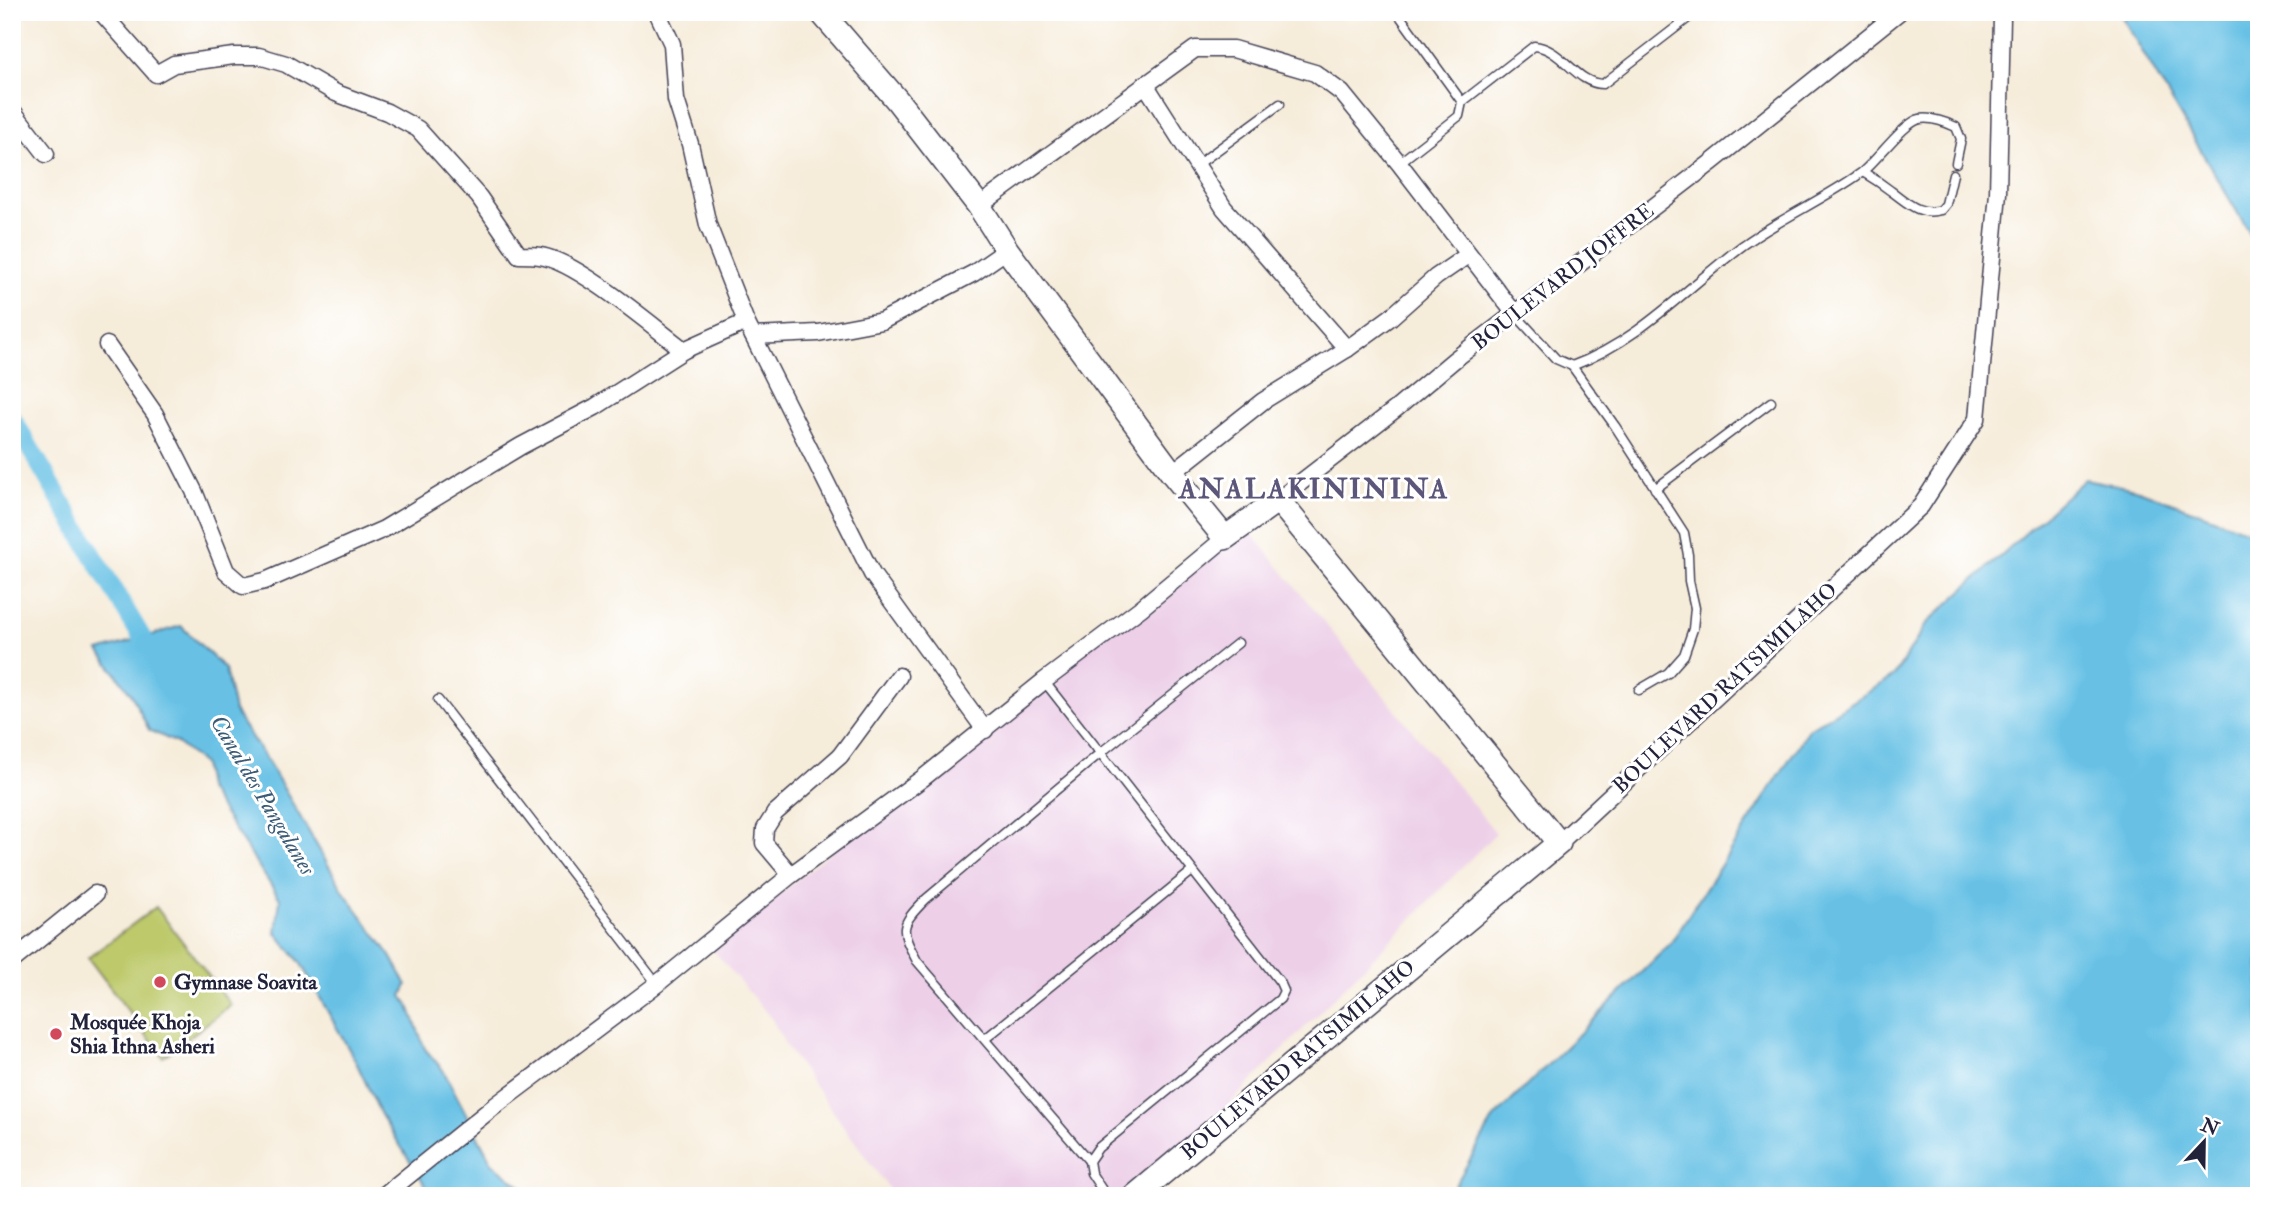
<svg xmlns="http://www.w3.org/2000/svg" width="2271" height="1208" font-family="'IM FELL Double Pica',serif">
<rect width="100%" height="100%" fill="#fff"/>
<filter id="ink" filterUnits="userSpaceOnUse"><feTurbulence type="fractalNoise" baseFrequency=".0143" numOctaves="2"/><feDisplacementMap in="SourceGraphic" scale="14" xChannelSelector="R" yChannelSelector="G"/><feConvolveMatrix kernelMatrix="1 2 1 2 8 2 1 2 1" color-interpolation-filters="sRGB"/></filter>
<filter id="wash" filterUnits="userSpaceOnUse"><feTurbulence type="fractalNoise" baseFrequency=".00686" numOctaves="4" result="noise"/><feDisplacementMap in="SourceGraphic" scale="28" xChannelSelector="R" yChannelSelector="G"/><feGaussianBlur stdDeviation="1.57" result="paint"/><feColorMatrix in="noise" values="0 0 0 0 0 0 0 0 0 0 0 0 0 0 0 0 0 1.4 0 .05"/><feComposite in="paint" operator="in"/></filter>
<g filter="url(#wash)">
<rect width="100%" height="100%" fill="#f6ecda"/>
<polygon fill="#edd0e8" points="1240,519 1496,833 1139,1196 894,1196 786,1046 772,1019 713,950 985,723"/>
<polygon fill="#bdc96b" stroke="#707653" stroke-width="2" points="156,907 231,1005 163,1057 88,958"/>
<g fill="#68c1e5" stroke="#457290" stroke-width="2">
<polygon points="2119,12 2259,12 2259,249 2249,232"/>
<polygon points="2085,479 2136,489 2259,535 2259,1196 1449,1196 1494,1118 1670,944 1809,729 1894,676 1927,623"/>
<polygon points="181,626 225,669 234,711 270,765 344,892 391,956 407,985 402,996 409,1006 425,1049 443,1070 492,1163 533,1196 432,1196 381,1115 356,1062 300,962 276,933 280,899 207,788 203,764 177,743 149,730 131,694 99,651"/>
</g>
<g fill="none" stroke-linecap="round" stroke-linejoin="round">
<polyline stroke="#68c1e5" stroke-width="19" points="12,418 154,658"/>
</g>
</g>
<g filter="url(#ink)">
<g fill="none" stroke-linecap="round" stroke-linejoin="round">
<g stroke="#424053" stroke-width="11">
<g id="lane">
<polyline points="1397,12 1462,102 1459,116 1399,163"/>
<path d="M1462 102 1534 46C1562 48 1576 84 1603 84L1696 12"/>
<polyline points="1197,165 1280,104"/>
<path d="M1863 172C1873 178 1882 184 1891 191 1908 203 1919 216 1941 210L1946 204 1953 174"/>
<path d="M1515 314 1556 359 1572 366C1639 341 1686 288 1742 246 1779 219 1823 200 1861 173 1876 162 1904 122 1920 119 1932 117 1945 122 1956 127L1961 139 1956 163"/>
<polyline points="1572,366 1615,426 1684,533 1688,555 1689,581 1695,608 1693,629 1684,655 1668,673 1639,690"/>
<polyline points="1655,489 1771,402"/>
<polyline points="1044,681 1280,982 1284,991 1280,999 1098,1148 1089,1161 1091,1173 1106,1196"/>
<polyline points="438,700 657,984"/>
<polyline points="985,1039 1191,872"/>
<path d="M1089 1161 917 961C900 929 899 926 926 899L1099 754 1238 643"/>
</g>
</g>
<g stroke="#424053" stroke-width="19">
<g id="street">
<path d="M101 12 156 74 174 64 234 56H259L286 64 336 93 387 112 418 129 479 197 519 255C526 255 533 255 540 256 577 261 652 326 684 350"/>
<polyline points="657,12 672,44 676,100 690,144 708,225 746,322 872,574 985,730"/>
<polyline points="1145,84 1224,208 1347,349"/>
<polyline points="12,110 46,154"/>
<polyline points="979,206 1195,49 1233,49 1315,73 1342,93 1399,163 1515,314"/>
<polyline points="753,336 818,333 882,321 974,273 1007,250"/>
<polyline points="107,345 155,414 194,491 226,571 243,586 265,581 384,529 521,446 595,407 684,350 746,322"/>
<polyline points="1172,473 1263,401 1347,349 1391,317 1436,277 1468,255"/>
<polyline points="1278,500 1397,408 1454,360 1712,162 1899,12"/>
<polyline points="1559,843 1921,506 1977,419 1998,193 2002,17 2000,12"/>
<polyline points="791,875 764,843 765,829 775,813 840,756 899,676"/>
<polyline points="12,961 95,894"/>
<polyline points="383,1196 496,1105 657,984 791,875 923,778 1044,681 1141,608 1225,538"/>
</g>
</g>
<g stroke="#424053" stroke-width="26">
<polyline id="secondary" points="821,12 897,100 979,206 1007,250 1172,473 1225,538 1278,500 1559,843 1135,1196"/>
</g>
<use href="#lane" stroke="#fff" stroke-width="8"/>
<use href="#street" stroke="#fff" stroke-width="16"/>
<use href="#secondary" stroke="#fff" stroke-width="23"/>
</g>
</g>
<g fill="#d1495b" stroke="#fff" stroke-width="2.5">
<circle cx="160" cy="982" r="7"/>
<circle cx="56" cy="1034" r="7"/>
</g>
<g text-anchor="middle" dominant-baseline="central" stroke-width="6" stroke-linejoin="round" paint-order="stroke">
<g font-size="21" fill="#22223b" stroke="#fff">
<text transform="translate(1563 277) rotate(-38)">BOULEVARD JOFFRE</text>
<text transform="translate(1725 688) rotate(-43)">BOULEVARD RATSIMILAHO</text>
<text transform="translate(1298 1060) rotate(-40)">BOULEVARD RATSIMILAHO</text>
</g>
<g font-size="21" font-weight="bold" fill="#22223b" stroke="#fff" text-anchor="start">
<text x="174" y="982">Gymnase Soavita</text>
<text x="70" y="1022">Mosquée Khoja<tspan x="70" dy="24">Shia Ithna Asheri</tspan></text>
</g>
<g font-size="23" font-style="italic" fill="#3a5a76" stroke="#fff">
<text transform="translate(263 795) rotate(59)">Canal des Pangalanes</text>
</g>
<g font-size="28" font-weight="bold" letter-spacing="2" fill="#5c567a" stroke="#fff">
<text x="1314" y="489">ANALAKINININA</text>
</g>
</g>
<rect width="2271" height="1208" fill="none" stroke="#fff" stroke-width="42"/>
<g transform="translate(2204 1142) rotate(22)" stroke="#ffffff" stroke-width="5" paint-order="stroke">
<path d="M0-5L12 26L0 18L-12 26Z" fill="#22223b"/>
<text y="-10" font-size="19" font-weight="bold" text-anchor="middle" fill="#22223b">N</text>
</g>
</svg>
